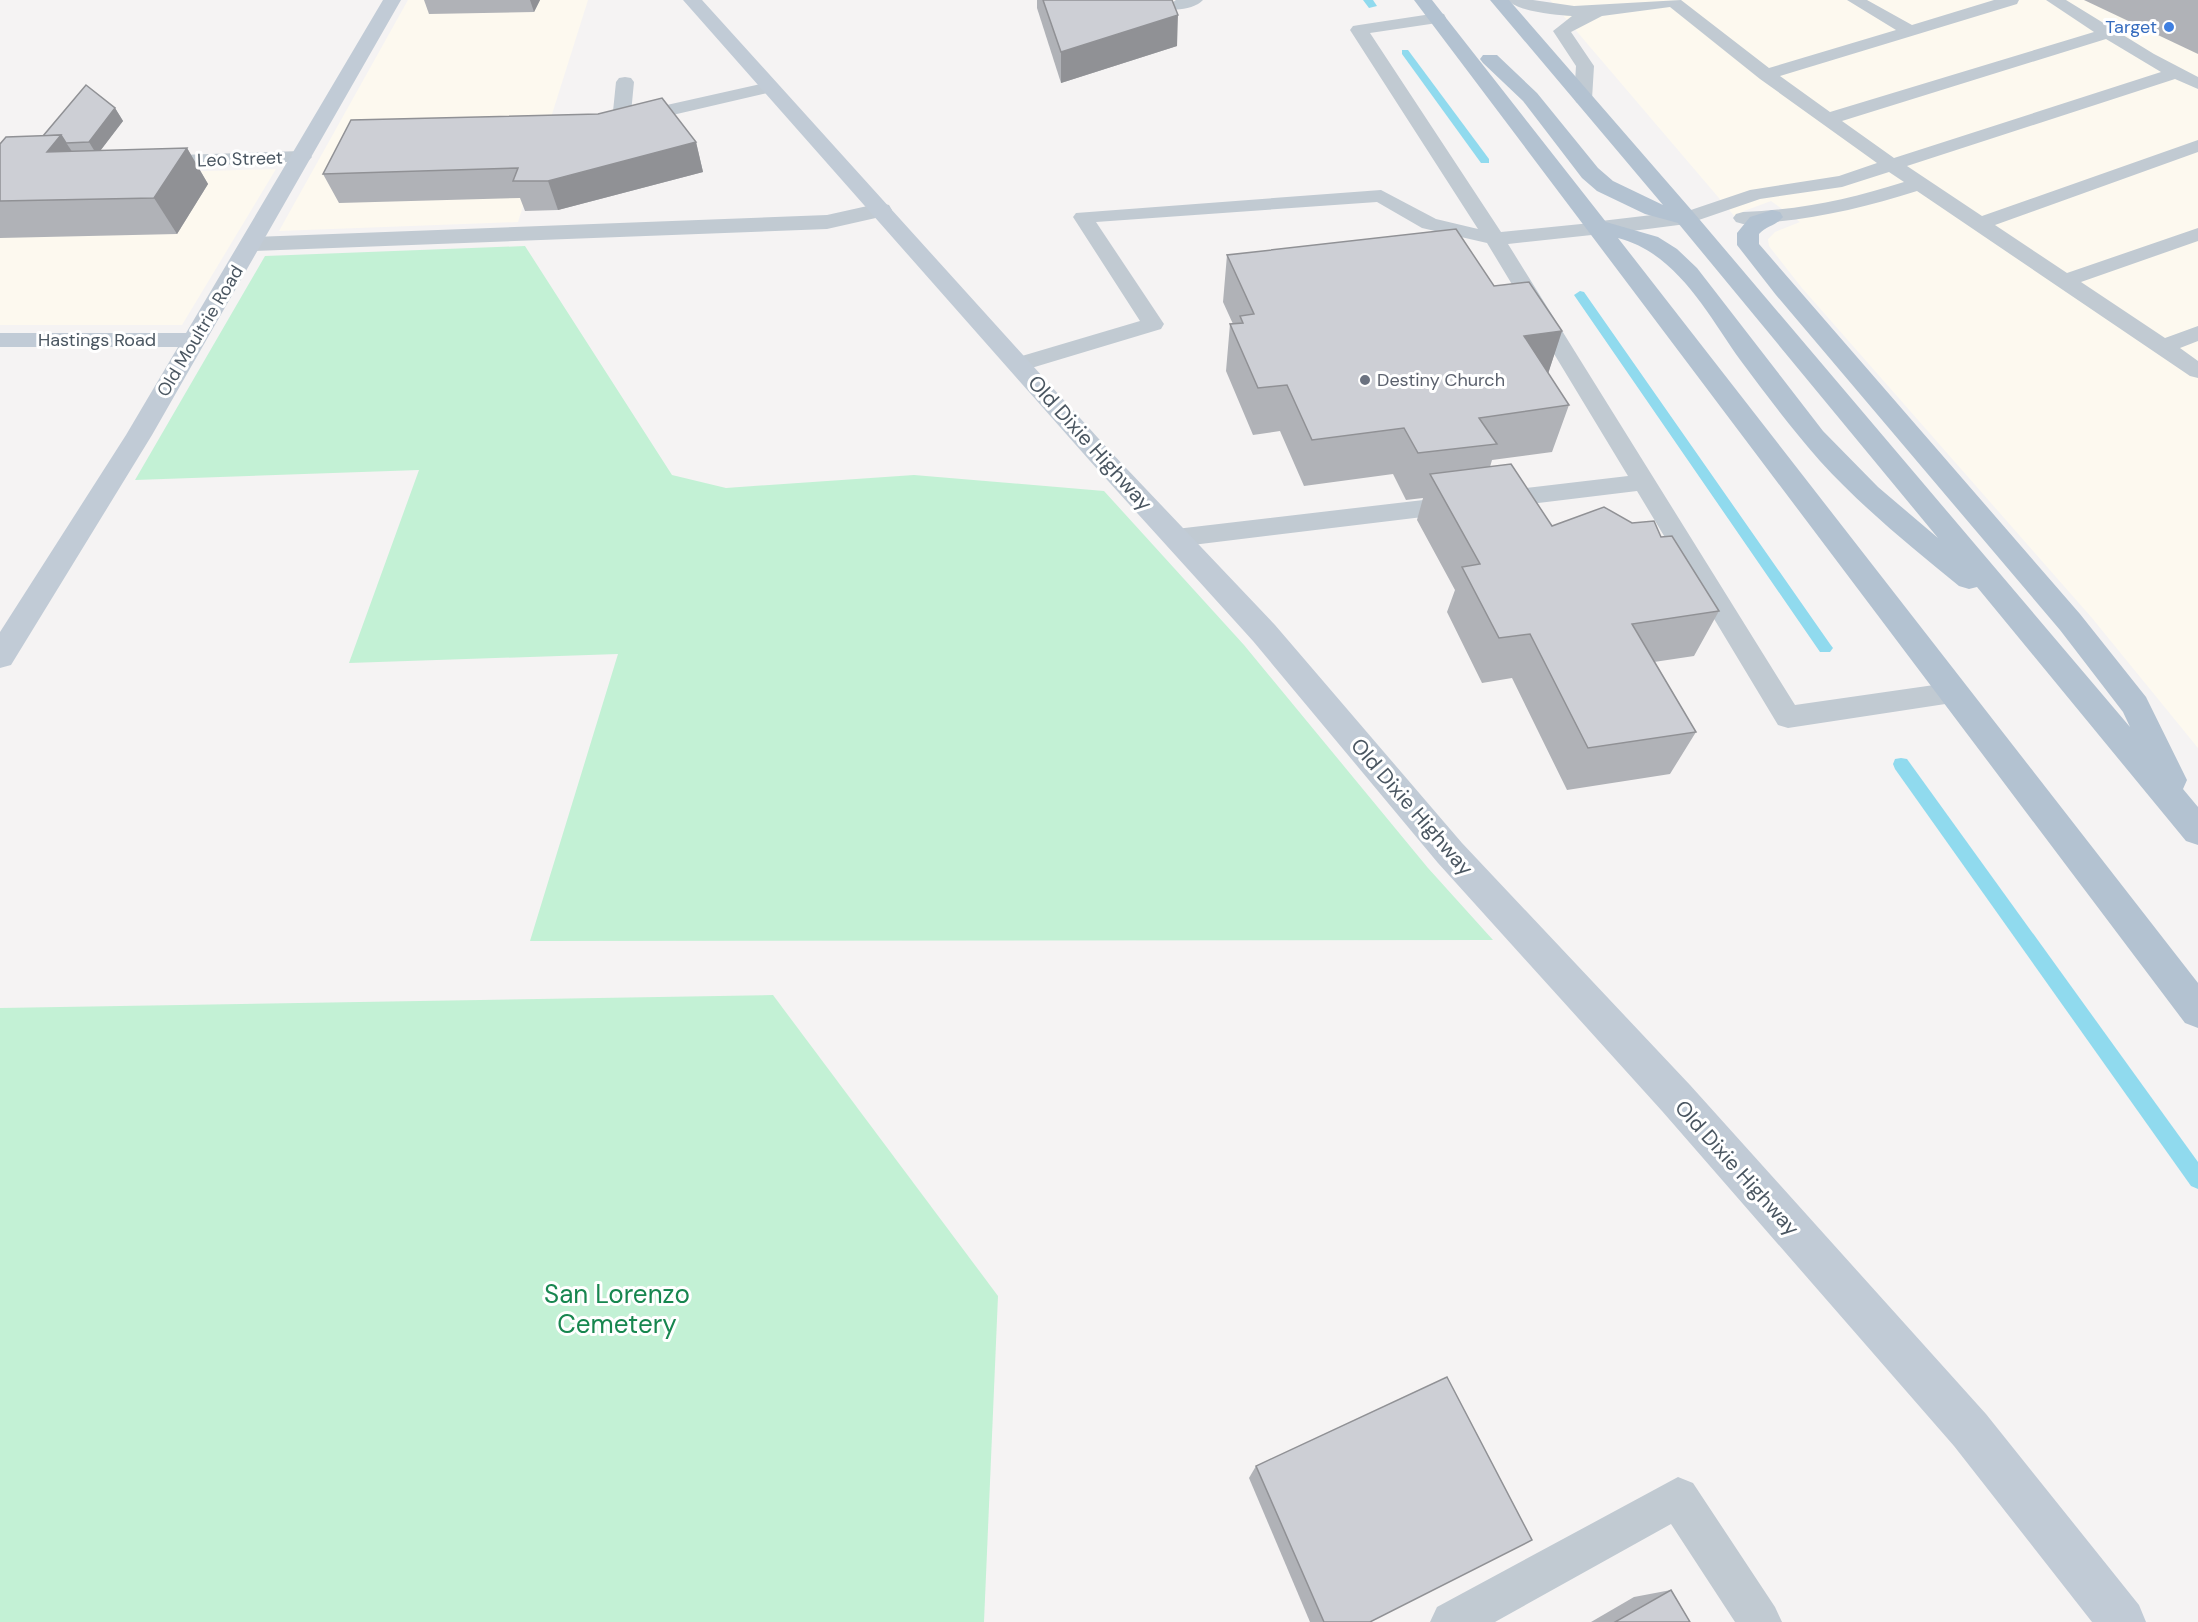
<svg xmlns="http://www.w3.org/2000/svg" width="2198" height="1622" font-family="'DM Sans',sans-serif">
<rect width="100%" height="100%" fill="#f5f3f3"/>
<g fill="#fdf9ef">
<polygon points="408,0 588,0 518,222 279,231"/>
<polygon points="1550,0 2198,0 2198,748 2092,618 1802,288 1769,246 1768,239 1775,232 1800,222 1771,201 1744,211 1736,218"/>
<polygon points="276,169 182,325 0,325 0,177"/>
</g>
<g fill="#c3f1d5">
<polygon points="525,246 672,475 726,488 914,475 1104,491 1244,645 1428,868 1493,940 530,941 618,654 349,663 419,470 135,480 265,256"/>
<polygon points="773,995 998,1296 984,1622 0,1622 0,1008"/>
</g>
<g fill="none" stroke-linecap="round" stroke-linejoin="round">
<g fill="#90daee" fill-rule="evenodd">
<polygon points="1363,0 1373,0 1377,6 1369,8"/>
<polygon points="1402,50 1408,50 1489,159 1489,163 1481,163 1402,54"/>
<polygon points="1580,291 1584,292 1830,644 1833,648 1830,652 1820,652 1574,295"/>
<polygon points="1901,758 1907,759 2198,1162 2198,1189 2191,1186 1895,769 1893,764 1895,759"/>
</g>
<g fill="#c1cad2" fill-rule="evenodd">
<path d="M1176 0H1203C1197 7 1180 11 1171 9L1169 5Z"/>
<path d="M1508 0H1533L1574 6 1681 0 1769 68 1896 30 1847 0H1867L1912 25 1994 0H2019L2017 4 1780 76 1830 112 2094 32 2046 0H2066L2154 54 2198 77V89L2175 79 1907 166 1982 216 2198 140V152L1995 225 2067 273 2198 228V241L2081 282 2165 338 2198 326V341L2180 348 2198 361V378L2190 376 1917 191C1860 209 1803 222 1743 224L1736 222 1733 218 1736 214 1743 212C1799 210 1851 199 1904 182L1889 172 1842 187 1760 199 1693 222H1679L1676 218 1679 214 1750 190 1839 176 1877 163 1760 79 1670 7 1602 16 1571 32 1594 66 1592 99 1589 103H1577L1574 99 1576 66 1553 31 1572 16C1557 15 1518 12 1508 0ZM2106 39 2161 72 1894 158 1842 121Z"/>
<polygon points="1438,13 1444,14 1446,18 1444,22 1370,33 1501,232 1601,222 1608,224 1611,228 1608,232 1601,234 1508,244 1795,705 1955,682 1965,685 1969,693 1965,701 1788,728 1778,725 1637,491 1176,547 1167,544 1163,538 1167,532 1176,529 1628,476 1487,243 1422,228 1377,202 1096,222 1164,324 1161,329 1028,369 1020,371 1012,369 1009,364 1012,359 1140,321 1073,217 1076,213 1381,190 1436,219 1478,229 1350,30 1353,26 1359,25"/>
<polygon points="625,77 631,78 634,82 631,113 770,82 776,83 779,87 776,91 621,127 614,125 612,121 616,82 619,78"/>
<polygon points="1678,1477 1693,1483 1775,1607 1782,1622 1735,1622 1671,1524 1495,1622 1430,1622 1437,1607"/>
</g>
<g fill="#c1cad2" fill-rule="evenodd">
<polygon points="301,151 308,153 312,157 308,161 149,168 141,167 138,162 141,157 149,156"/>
<polygon points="881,203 889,205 892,210 889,215 827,229 252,251 244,249 241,244 244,239 252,237 827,215"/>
<polygon points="1686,211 1694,213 1697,218 1694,223 1601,235 1593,233 1590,228 1593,223 1601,221"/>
</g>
<g fill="#c1cbd6" fill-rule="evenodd">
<polygon points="383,0 401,0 152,435 11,665 0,668 0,632 126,435 178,347 0,347 0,333 186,333"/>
<polygon points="683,0 702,0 1108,449 1275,625 1462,843 1690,1085 1986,1414 2139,1605 2146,1622 2092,1622 1954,1446 1662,1111 1438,863 1253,641 1090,461"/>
</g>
<path fill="#b3c2d1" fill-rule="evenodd" d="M1414 0H1432L1606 222 1658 237 1677 249 1697 268 1823 431 1878 487 1938 538 1678 223 1645 214 1597 191 1582 178 1523 101 1483 63 1480 59 1483 55H1497L1537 93 1598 168 1613 181 1663 205 1490 0H1509L1694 213 2130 727 2123 712 2060 630 1776 295 1737 245V233L1750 217 1772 210 1780 212 1783 217C1777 225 1766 226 1759 234V244L2080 614 2146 697 2187 780 2183 789 2198 807V845L2186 841 1977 587 1969 589 1959 586C1911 547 1862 507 1820 461 1792 429 1766 395 1741 361 1708 315 1677 253 1618 238L2198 983V1028L2185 1023Z"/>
</g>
<g fill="#b0b2b7">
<polygon points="424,0 540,0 534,12 429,14"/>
<polygon points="1037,0 1172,0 1177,46 1061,83 1037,8"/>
<polygon points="2084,0 2198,0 2198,54"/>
<polygon points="115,108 123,121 100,151 187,148 208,184 177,234 0,238 0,144 43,136"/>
<polygon points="696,142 703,172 558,210 525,211 520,198 339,203 323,174"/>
<polygon points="1227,255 1494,286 1562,331 1548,373 1569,405 1552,452 1492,460 1490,467 1552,526 1632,523 1661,537 1719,611 1694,656 1654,662 1696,732 1670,774 1567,790 1512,678 1482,683 1447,612 1455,590 1417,520 1423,498 1406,500 1393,474 1304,486 1280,431 1253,435 1226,371 1230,324 1233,324 1223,302"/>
<polygon points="1256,1466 1370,1622 1310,1622 1249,1478"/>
<polygon points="1671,1590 1690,1622 1591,1622 1634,1597"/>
</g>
<g fill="#909195">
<polygon points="530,0 540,0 534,12"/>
<polygon points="1178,15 1177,46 1061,83 1061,52"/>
<polygon points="115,108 123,121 97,155 89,142"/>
<polygon points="61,135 85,171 47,152"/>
<polygon points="696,142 703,172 558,210 548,181"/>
<polygon points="187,148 208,184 177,234 154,198"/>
<polygon points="1562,331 1547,377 1524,336"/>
</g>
<g fill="#cdcfd5" stroke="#909195" stroke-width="1.5">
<polygon points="1043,0 1172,0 1178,15 1061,52"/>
<polygon points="86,85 115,108 89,142 66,143 61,135 43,136"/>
<polygon points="662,98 696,142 548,181 513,181 518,168 323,174 351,120 598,114"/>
<polygon points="61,135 47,152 187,148 154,198 0,201 0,144 6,137"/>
<polygon points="1456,229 1494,286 1529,282 1562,331 1524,336 1569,405 1479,418 1497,444 1418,453 1404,428 1312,440 1287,385 1258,388 1230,324 1243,323 1240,316 1254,314 1227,255"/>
<polygon points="1511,464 1552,526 1604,507 1632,523 1654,521 1661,537 1672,536 1719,611 1632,624 1696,732 1588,748 1530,634 1499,638 1462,567 1480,564 1430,474"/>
<polygon points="1447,1377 1532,1540 1370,1622 1324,1622 1256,1466"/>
<polygon points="1671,1590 1690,1622 1615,1622"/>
</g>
<circle fill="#3f7fe0" stroke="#fff" stroke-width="2" cx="2169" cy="27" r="6"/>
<circle fill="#6b7280" stroke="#fff" stroke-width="2" cx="1365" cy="380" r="6"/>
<g text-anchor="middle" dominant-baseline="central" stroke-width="6" stroke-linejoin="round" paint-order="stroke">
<g font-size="18" fill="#366cbe" stroke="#fff" text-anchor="end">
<text x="2157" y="27">Target</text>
</g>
<g font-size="18" fill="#4a5661" stroke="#fff">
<text transform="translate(240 159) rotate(-2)">Leo Street</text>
<text transform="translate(200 331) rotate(-59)">Old Moultrie Road</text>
<text x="97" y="340">Hastings Road</text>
</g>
<g font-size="18" fill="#5b616d" stroke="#fff" text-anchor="start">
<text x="1377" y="380">Destiny Church</text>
</g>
<g font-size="21" fill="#4a5661" stroke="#fff">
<text transform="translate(1090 443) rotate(48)">Old Dixie Highway</text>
<text transform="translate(1412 807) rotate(49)">Old Dixie Highway</text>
<text transform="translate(1737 1168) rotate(48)">Old Dixie Highway</text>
</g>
<g font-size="26" fill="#17864f" stroke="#fff">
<text x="617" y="1294">San Lorenzo<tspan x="617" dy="30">Cemetery</tspan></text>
</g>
</g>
</svg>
